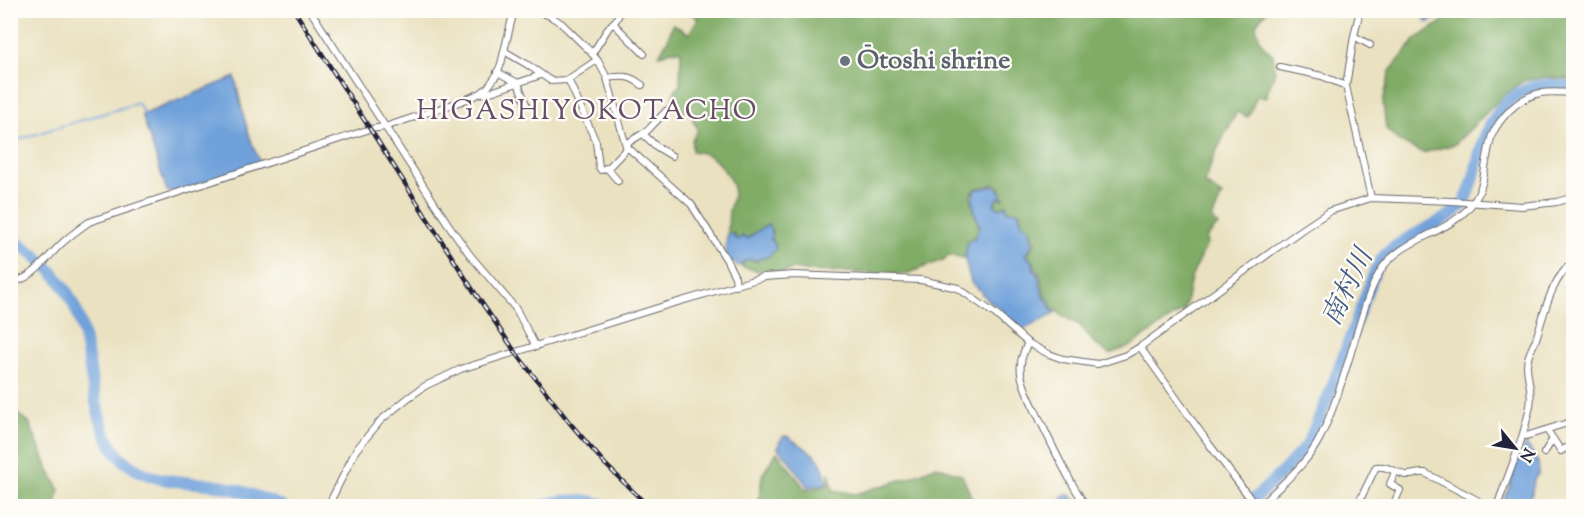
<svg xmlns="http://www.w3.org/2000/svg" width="1584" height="517" font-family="'Sorts Mill Goudy','Noto Serif JP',serif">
<rect width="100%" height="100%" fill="#fdfcf7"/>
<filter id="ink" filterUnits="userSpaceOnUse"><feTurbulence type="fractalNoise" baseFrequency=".0167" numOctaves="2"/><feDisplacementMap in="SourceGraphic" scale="12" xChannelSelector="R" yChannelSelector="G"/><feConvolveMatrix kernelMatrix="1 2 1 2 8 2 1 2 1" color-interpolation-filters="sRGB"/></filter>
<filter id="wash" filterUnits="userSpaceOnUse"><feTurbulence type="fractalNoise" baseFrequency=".008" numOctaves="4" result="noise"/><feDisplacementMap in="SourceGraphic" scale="24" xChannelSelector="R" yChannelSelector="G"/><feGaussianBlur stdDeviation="1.35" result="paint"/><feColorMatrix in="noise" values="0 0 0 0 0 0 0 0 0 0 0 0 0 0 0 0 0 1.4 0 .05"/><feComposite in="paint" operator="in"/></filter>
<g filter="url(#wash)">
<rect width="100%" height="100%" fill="#eae1c0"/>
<g fill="#80ac66" stroke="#516750" stroke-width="1.5">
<path d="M1267 10 1256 24C1258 38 1261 46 1273 54L1275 72 1265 98 1257 96 1248 117 1237 112C1224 136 1211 158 1205 184L1222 195 1212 219 1218 225 1206 238 1207 244 1191 278 1185 309 1129 347 1109 354 1094 343 1080 325 1063 316 1051 307 1050 300 1045 296 1040 275 1035 267 1034 262 1027 255 1035 243 1029 228 1022 223 1019 211 1008 210 1007 204 1000 208 995 206V203L998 198 1004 199 1000 188 996 184 975 189 971 195C972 200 973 205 974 211 978 224 985 234 967 241L968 246 964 258 949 255 945 259 906 274 807 271 793 269C781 276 756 271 742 267L744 261 752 259 757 262 760 258 768 257 776 249 775 243 771 239 772 232 768 224 747 238 742 236 740 239 735 238 734 233 727 235C729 227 728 219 729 211 730 203 735 197 733 188 731 178 719 162 711 157 705 153 699 152 692 151V140L698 129 693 121 694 112 681 111 671 105 675 90 680 85 681 51 671 50 664 54 659 55 668 39 673 24 689 34 698 18 690 13 689 11Z"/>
<polygon points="1458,11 1573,11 1573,80 1545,77 1523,81 1503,96 1455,144 1423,153 1400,142 1386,129 1383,102 1390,71 1416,39"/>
<polygon points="10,409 29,422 49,471 60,490 55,506 11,506"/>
<polygon points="777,452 806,490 829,485 829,472 833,490 856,494 910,477 937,466 962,475 973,501 970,506 762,506 759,502 762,475"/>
</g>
<g fill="#6fa1da" stroke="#48628a" stroke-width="1.5">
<polygon points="1420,11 1448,11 1427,23"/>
<path d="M235 77C241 107 247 135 260 162L176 192 167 191 142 115Z"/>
<path d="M995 186 999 189 1003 198 998 197 994 203 995 206 999 208 1007 206V211H1018L1022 224 1029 228 1031 238 1033 243 1025 255 1033 262V268L1038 275 1043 296 1048 301 1050 308 1055 312 1053 314 1023 330 982 294 980 290 972 284 969 275 965 259 968 241 974 239 980 226C976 215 970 201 975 190Z"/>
<path d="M768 224 771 232V240L774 243 776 249 768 257 760 258 757 261 753 259 744 261 740 266C723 259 725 253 727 235L734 234 735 239H740L742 236 747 239Z"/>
<path d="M784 436 789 437C809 452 823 454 827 483L821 485 808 487 788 459 778 448 780 441Z"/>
<polygon points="1526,444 1538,462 1539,473 1534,479 1530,506 1501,506 1511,483 1513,471"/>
<polygon points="1069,494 1078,504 1078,506 1067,506 1062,499 1064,495"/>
</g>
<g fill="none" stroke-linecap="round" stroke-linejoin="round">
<polyline stroke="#6fa1da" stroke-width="2" points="10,142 138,103 145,115"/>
<g stroke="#6fa1da" stroke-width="12">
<path d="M10 238C42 257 65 280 78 315 94 359 89 434 128 464 154 484 186 481 216 485 238 489 260 497 281 506"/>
<path d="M540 506C561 499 586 498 607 506"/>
<path d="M1244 506 1254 499 1283 471 1307 445 1327 400 1373 276C1376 269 1380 261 1384 256 1405 234 1439 227 1461 206 1470 196 1474 177 1477 164 1484 129 1502 91 1542 85 1552 84 1563 87 1574 87"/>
</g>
</g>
</g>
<g filter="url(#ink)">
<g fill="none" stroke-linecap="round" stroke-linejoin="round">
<g stroke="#68656a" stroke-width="8">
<g id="minor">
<polyline points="310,10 448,224 470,255 516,309 536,347"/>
<polyline points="535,10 550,16 561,23 590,51 598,61 607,78 626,146 691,204 726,259 735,277 736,286"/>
<polyline points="1360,10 1354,36 1346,86 1371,198"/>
<polyline points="613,23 644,54"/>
<polyline points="1354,36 1370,45"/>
<polyline points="504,51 528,65 551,81 567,80 597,60"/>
<polyline points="592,54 609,27 616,20 621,10"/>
<polyline points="1280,67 1322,76 1346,86"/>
<polyline points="497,72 518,83 526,104"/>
<path d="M607 78C623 76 629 75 642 85"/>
<polyline points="568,79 596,142 599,167 601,170 609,167 628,147"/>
<polyline points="483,92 485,94 541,75"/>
<polyline points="643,134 657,147 672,156"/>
<polyline points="626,144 647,131 666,111"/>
<polyline points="607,168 618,181"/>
<path d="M10 283C34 278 43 262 59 246 68 237 79 229 89 222L370 129 385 127 462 101 481 93 488 87 496 76 501 64 514 10"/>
<path d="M1028 343C1023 352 1019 362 1021 374 1023 387 1032 404 1038 416 1053 447 1067 478 1086 506"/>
<polyline points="1140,347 1209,444 1256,506"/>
<polyline points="1547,430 1561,451 1574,443"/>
<polyline points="1523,435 1526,436 1574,421"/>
<polyline points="1544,453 1553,439"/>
<polyline points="330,506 332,498 356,450 381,420 408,398 425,386 461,369 664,306 764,277 794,275 921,280 958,288 995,314 1028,343 1049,354 1063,359 1098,364 1126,355 1140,347 1300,231 1330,211 1371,198 1452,201 1522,206 1557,202 1574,197"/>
<path d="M1260 506C1280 485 1306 466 1320 438 1337 403 1347 364 1359 326 1365 307 1371 285 1383 267 1406 236 1452 234 1474 201 1482 191 1484 175 1486 162 1488 153 1489 144 1492 135 1496 126 1503 117 1510 110 1531 90 1546 91 1574 93"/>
<path d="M1357 506 1376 467C1386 465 1395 472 1405 475 1412 476 1418 472 1425 473L1477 500 1482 506"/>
<polyline points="1393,506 1400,490 1390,484 1395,472"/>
<path d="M1497 506C1509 473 1523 441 1530 406 1533 392 1527 378 1527 365 1527 355 1533 347 1536 339 1545 312 1550 280 1574 261"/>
</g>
</g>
<use href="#minor" stroke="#fff" stroke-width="6"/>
<g stroke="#22223b" stroke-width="4.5">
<polyline id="rail" points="294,10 473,290 516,353 569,422 605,464 648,506"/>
</g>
<use href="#rail" stroke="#fdfcf7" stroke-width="2" stroke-dasharray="7" stroke-linecap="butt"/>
</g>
</g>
<circle fill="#6b7280" stroke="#fdfcf7" stroke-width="2" cx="845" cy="61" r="6"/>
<g text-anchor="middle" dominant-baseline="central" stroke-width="4.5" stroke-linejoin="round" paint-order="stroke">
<g font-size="26" font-weight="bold" fill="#5b616d" stroke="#fdfcf7" text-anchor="start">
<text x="857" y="61">Ōtoshi shrine</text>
</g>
<g font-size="27" font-style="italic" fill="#455b83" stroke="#fdfcf7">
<text transform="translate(1349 288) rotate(-64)">南村川</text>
</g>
<g font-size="28" letter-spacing="1.5" fill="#684d68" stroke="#fdfcf7">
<text x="587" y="112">HIGASHIYOKOTACHO</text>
</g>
</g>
<rect width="1584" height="517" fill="none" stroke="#fdfcf7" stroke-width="36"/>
<g transform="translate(1515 448) rotate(120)" stroke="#fdfcf7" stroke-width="4.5" paint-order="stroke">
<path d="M0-4.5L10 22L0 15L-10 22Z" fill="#22223b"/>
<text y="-9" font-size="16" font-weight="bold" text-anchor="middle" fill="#22223b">N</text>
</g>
</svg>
